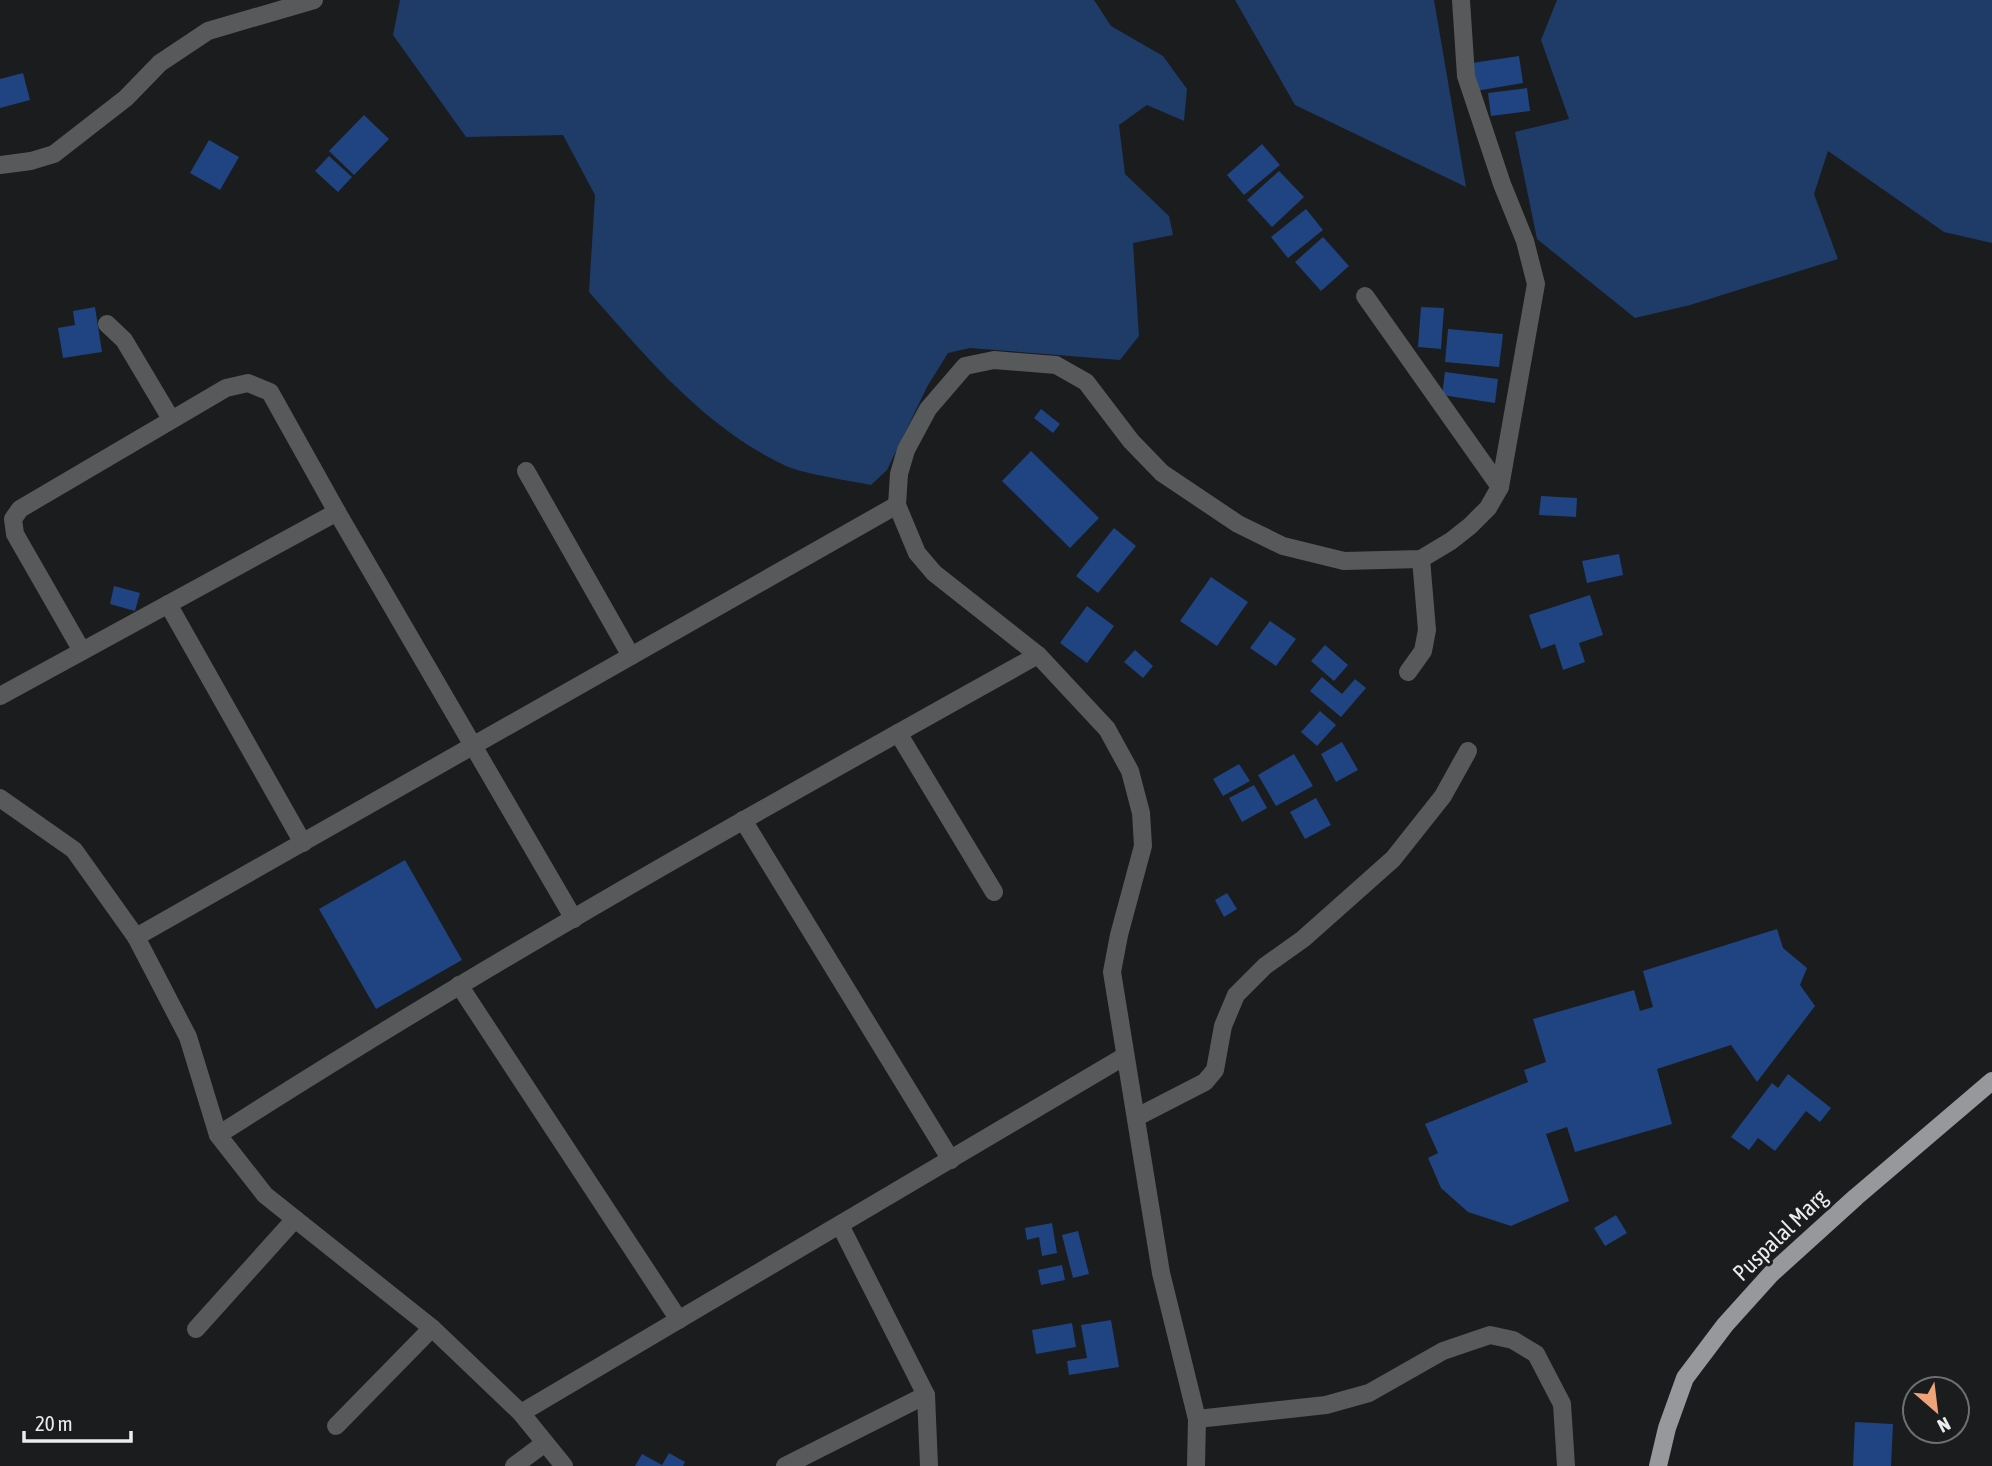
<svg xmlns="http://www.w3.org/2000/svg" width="1992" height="1466" font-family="'Asap Condensed',sans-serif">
<rect width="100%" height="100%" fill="#1a1c1e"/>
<g fill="#1f3b68">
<path d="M400 0H1094L1111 26 1163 56 1187 89 1184 121 1147 105 1119 125 1125 174 1169 216 1173 235 1133 243 1139 336 1120 360 970 348 948 353 927 387 887 470 871 485C847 480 808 475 786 466 705 428 647 358 589 292L595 195 563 135 466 137 393 35Z"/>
<polygon points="1235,0 1434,0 1466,187 1295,105"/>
<polygon points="1557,0 1992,0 1992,243 1944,232 1828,151 1814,194 1838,259 1690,305 1635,318 1537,239 1515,132 1569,119 1541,40"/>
</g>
<g fill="#1f4481">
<polygon points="1519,56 1523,83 1476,91 1472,63"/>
<polygon points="23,73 30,100 0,108 0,79"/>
<polygon points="1527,88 1530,111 1491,116 1488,93"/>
<polygon points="364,115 389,139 354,175 329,151"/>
<polygon points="209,140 239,157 220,190 190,173"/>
<polygon points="1262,144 1280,165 1244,195 1227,175"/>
<polygon points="329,156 352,177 338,192 315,171"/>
<polygon points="1279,171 1304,197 1272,227 1247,200"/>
<polygon points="1306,209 1323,230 1288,258 1271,237"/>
<polygon points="1323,237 1349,266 1321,291 1295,262"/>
<polygon points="95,307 102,352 63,358 58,328 75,325 73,311"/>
<polygon points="1421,307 1444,308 1441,349 1418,347"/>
<polygon points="1448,329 1503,334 1499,367 1445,362"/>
<polygon points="1445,372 1498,379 1495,403 1442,395"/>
<polygon points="1041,409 1060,424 1053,433 1034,418"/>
<polygon points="1031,451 1099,518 1070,548 1002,481"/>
<polygon points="1541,496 1577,498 1576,517 1539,515"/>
<polygon points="1114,528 1136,546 1098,593 1076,576"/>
<polygon points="1619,554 1623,575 1587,583 1582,561"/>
<polygon points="1211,577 1248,602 1217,646 1180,621"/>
<polygon points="114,586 140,593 135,611 110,604"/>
<polygon points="1590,595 1603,635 1579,643 1585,662 1563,670 1555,644 1541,649 1529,615"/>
<polygon points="1087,606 1114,626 1087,663 1060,643"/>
<polygon points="1270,621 1296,639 1276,666 1250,648"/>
<polygon points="1325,645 1348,665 1334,681 1311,661"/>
<polygon points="1135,650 1153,666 1143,678 1124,662"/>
<polygon points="1322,677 1342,694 1355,679 1366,688 1341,717 1310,691"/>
<polygon points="1320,711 1336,725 1317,746 1301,732"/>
<polygon points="1342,742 1358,770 1336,782 1321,754"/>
<polygon points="1294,754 1313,786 1276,806 1258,775"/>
<polygon points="1239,764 1250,781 1223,796 1213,779"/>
<polygon points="1254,785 1267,808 1242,822 1229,798"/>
<polygon points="1316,798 1331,825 1305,839 1290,812"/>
<polygon points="405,860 462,960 376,1009 319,909"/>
<polygon points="1227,893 1237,909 1224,917 1215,900"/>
<polygon points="1777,929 1783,948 1807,968 1800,985 1815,1006 1757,1082 1731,1045 1657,1069 1672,1124 1575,1152 1567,1127 1546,1134 1569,1201 1511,1226 1468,1212 1441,1188 1428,1158 1438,1153 1425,1124 1528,1082 1524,1070 1546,1062 1533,1019 1634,990 1640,1011 1653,1007 1643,971"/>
<polygon points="1788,1074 1831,1108 1820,1122 1806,1111 1775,1151 1758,1138 1749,1150 1731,1137 1772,1083 1778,1088"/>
<polygon points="1616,1215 1627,1233 1605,1246 1594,1228"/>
<polygon points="1052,1223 1057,1253 1042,1256 1039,1237 1027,1240 1025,1228"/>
<polygon points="1078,1231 1089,1274 1073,1278 1062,1235"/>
<polygon points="1062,1265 1065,1280 1041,1285 1038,1270"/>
<polygon points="1111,1320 1119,1367 1069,1375 1067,1361 1087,1358 1081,1325"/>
<polygon points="1072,1323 1076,1347 1036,1354 1032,1330"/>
<polygon points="1855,1422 1893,1424 1891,1466 1853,1466"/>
<polygon points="669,1453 685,1462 683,1466 635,1466 642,1454 662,1465"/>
</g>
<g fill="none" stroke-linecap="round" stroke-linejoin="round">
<g stroke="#58595b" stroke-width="18">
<polyline points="107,324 124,340 171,419"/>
<polyline points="1408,672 1423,651 1427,630 1421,559"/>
<polyline points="898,733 994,892"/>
</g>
<g stroke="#58595b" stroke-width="18">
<polyline points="0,165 31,161 54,154 126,98 160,63 208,31 314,0"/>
<polyline points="1365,296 1500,487"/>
<polyline points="526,471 631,656"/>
<polyline points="168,604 303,843"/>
<polyline points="82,651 15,534 13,519 20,509 226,388 248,383 270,392 337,512 574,919"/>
<polyline points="0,696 337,512"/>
<polyline points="0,798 74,850 136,937 188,1037 218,1135 265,1195 432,1328 521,1413 564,1466"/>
<polyline points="743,820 951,1160"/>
<polyline points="136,937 897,505"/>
<polyline points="459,985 679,1320"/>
<polyline points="1137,1117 1205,1082 1215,1070 1223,1026 1236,995 1265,966 1303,939 1393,859 1443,796 1468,751"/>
<path d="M218 1135C485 964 761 809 1038 655"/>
<polyline points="840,1225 926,1395 929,1466"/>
<polyline points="196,1329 295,1219"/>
<polyline points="521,1413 1125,1056"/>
<polyline points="1197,1419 1326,1405 1369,1393 1443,1351 1490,1335 1513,1340 1536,1354 1562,1404 1566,1466"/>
<polyline points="336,1426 432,1328"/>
<polyline points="514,1466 545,1443"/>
<polyline points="785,1466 926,1395"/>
<polyline points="1196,1466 1197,1419 1161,1273 1112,972 1119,935 1143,846 1141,813 1130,771 1107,729 1038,655 934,573 917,553 897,505 899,474 906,450 928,409 965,366 994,360 1056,365 1086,382 1131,441 1162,473 1238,524 1283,546 1344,561 1421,559 1451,541 1470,526 1488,508 1500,487 1536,284 1525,241 1502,184 1466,76 1461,0"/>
</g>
<polyline stroke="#96989b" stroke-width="18" points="1658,1466 1667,1428 1685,1378 1725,1325 1771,1274 1856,1197 1992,1081"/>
</g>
<g text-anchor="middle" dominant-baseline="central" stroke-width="6" stroke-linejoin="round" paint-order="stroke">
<g font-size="23" fill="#ebecee" stroke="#1a1c1e">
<text transform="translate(1780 1235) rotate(-44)">Puspalal Marg</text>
</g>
</g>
<g transform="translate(1936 1410) rotate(152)"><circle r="33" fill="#1a1c1e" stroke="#6e6f71" stroke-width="2"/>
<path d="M0-5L12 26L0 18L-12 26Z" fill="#efa378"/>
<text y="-10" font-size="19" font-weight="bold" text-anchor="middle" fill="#ebecee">N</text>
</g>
<path d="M24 1431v10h107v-10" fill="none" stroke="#ebecee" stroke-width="3.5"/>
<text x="35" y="1431" font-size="21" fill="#ebecee" stroke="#1a1c1e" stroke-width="5" paint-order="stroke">20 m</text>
</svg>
